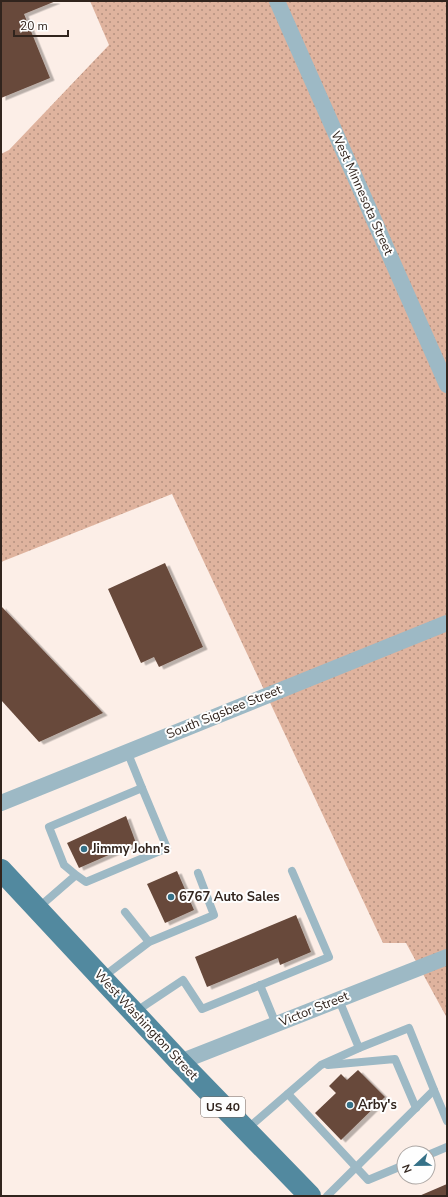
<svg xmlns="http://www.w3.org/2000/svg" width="448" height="1197" font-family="'Nunito Sans',sans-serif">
<defs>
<pattern id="grass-dots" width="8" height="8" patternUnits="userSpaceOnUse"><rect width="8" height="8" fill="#dfb39e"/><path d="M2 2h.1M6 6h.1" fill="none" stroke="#b59180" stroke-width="1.8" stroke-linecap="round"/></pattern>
<filter id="shadow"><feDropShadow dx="4.5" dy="2.5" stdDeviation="0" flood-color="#0004"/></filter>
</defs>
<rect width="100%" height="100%" fill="#fceee7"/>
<polygon fill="url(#grass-dots)" points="90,1 447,1 447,1018 406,943 383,943 172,494 1,562 1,154 9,150 109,45"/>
<g fill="#67493b" filter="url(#shadow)">
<polygon points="1,1 56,1 24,14 50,78 1,98"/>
<polygon points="165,563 203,647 159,667 154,657 141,663 108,589"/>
<polygon points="1,606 103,713 39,742 1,700"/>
<polygon points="126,816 136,843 79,868 67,843"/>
<polygon points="177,871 194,910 165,923 147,884"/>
<polygon points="296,915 311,952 280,965 278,958 207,987 195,957"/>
<polygon points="358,1070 385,1097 341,1140 315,1113 336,1093 329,1086 341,1074 347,1080"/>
<polygon points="447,1184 447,1196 419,1196"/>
</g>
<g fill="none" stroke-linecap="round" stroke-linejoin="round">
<g stroke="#9db9c5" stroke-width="8">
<polyline points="127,751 142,788"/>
<polyline points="38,908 76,875 86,882 167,848 142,788 49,827 64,865 76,875"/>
<polyline points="125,912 149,942"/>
<polyline points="103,977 149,942 214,915 198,873"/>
<polyline points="260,985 276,1024"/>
<polyline points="135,1012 183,980 202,1009 329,957 292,871"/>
<polyline points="328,1065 395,1059 416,1108"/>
<polyline points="434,1090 447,1121"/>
<polyline points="288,1094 368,1180 404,1165"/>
<polyline points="247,1129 321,1065 359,1048"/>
<polyline points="428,1155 447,1147"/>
<polyline points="327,1196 434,1090 409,1028 359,1048 339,1000"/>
</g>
<g stroke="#9db9c5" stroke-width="16">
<polyline points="277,1 447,385"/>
<polyline points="1,803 447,623"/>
<polyline points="180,1062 447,957"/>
</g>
<polyline stroke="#52899f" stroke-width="22" points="1,870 180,1062 310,1196"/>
</g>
<g fill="#357188" stroke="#fefefe" stroke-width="1.5">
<circle cx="84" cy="849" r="4"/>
<circle cx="171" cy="897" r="4"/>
<circle cx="350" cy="1105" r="4"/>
</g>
<g text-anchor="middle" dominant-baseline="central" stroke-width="4" stroke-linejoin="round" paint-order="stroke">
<rect fill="#fefefe" stroke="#6e6560" stroke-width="1" x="201" y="1097" width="44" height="20" rx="3"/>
<g font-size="12" font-weight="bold" fill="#31241d">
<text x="223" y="1107">US 40</text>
</g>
<g font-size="13" fill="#31241d" stroke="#fefefe">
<text transform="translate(362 193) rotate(66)">West Minnesota Street</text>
<text transform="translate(224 712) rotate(-22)">South Sigsbee Street</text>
<text transform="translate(314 1009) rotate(-22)">Victor Street</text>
<text transform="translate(146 1025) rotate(47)">West Washington Street</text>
</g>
<g font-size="13" font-weight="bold" fill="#31241d" stroke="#fefefe" text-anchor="start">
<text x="92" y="849">Jimmy John's</text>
<text x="179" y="897">6767 Auto Sales</text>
<text x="358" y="1105">Arby's</text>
</g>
</g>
<rect width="448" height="1197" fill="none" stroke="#31241d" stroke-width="4"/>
<g transform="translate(416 1165) rotate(248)"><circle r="19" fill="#fefefe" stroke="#aca7a4"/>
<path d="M0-3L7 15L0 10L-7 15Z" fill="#357188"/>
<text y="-6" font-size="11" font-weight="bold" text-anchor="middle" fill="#31241d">N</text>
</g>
<path d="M14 30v6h54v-6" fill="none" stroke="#31241d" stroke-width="2"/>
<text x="20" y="30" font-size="12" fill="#31241d" stroke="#fefefe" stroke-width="3" paint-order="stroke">20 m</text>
</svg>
